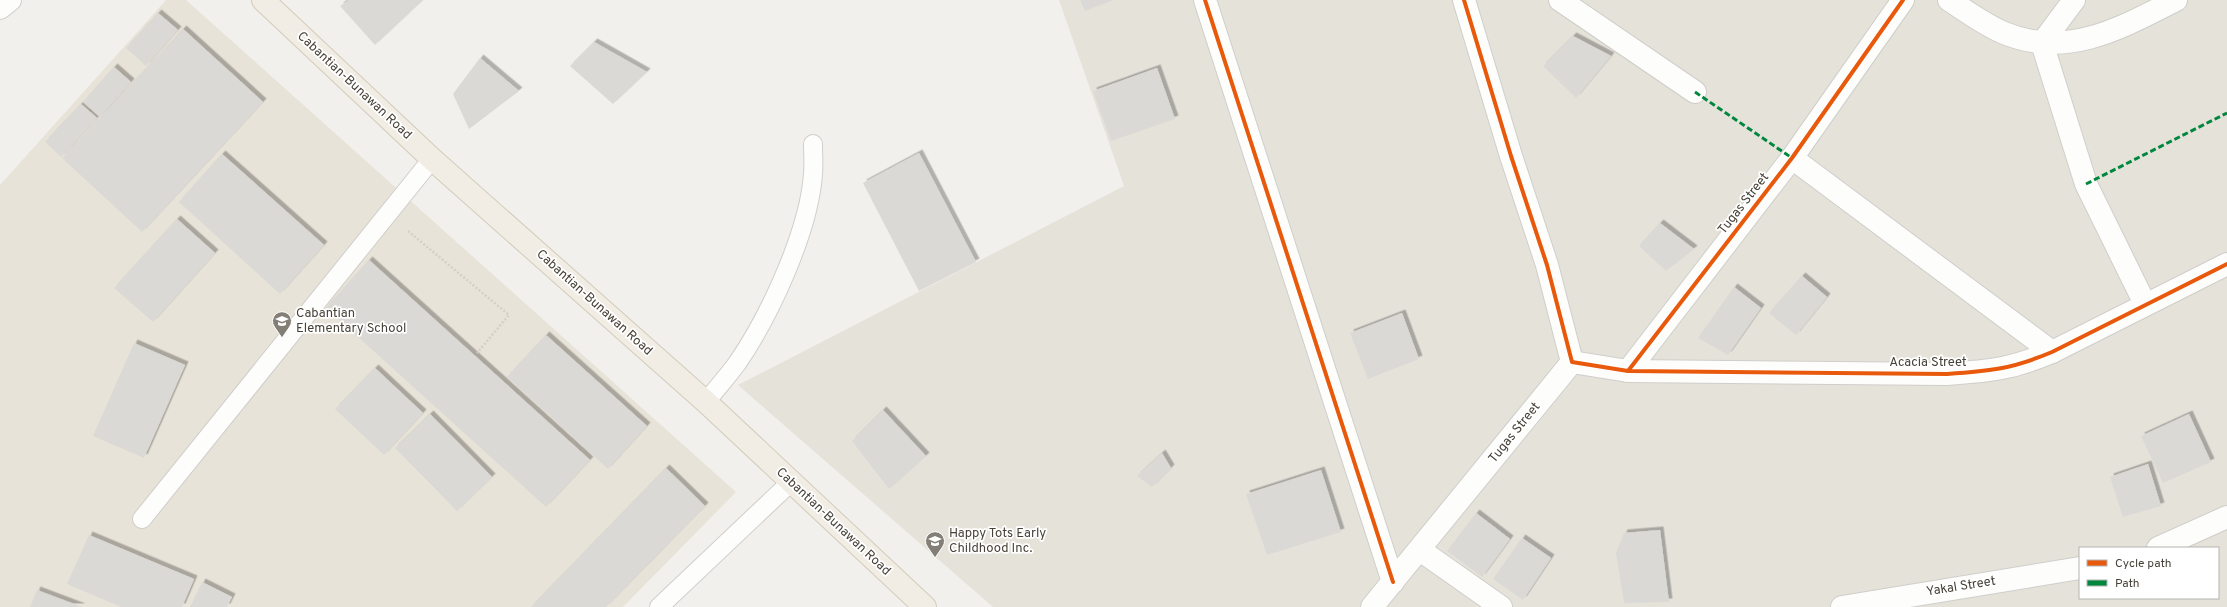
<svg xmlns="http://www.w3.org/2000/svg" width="2227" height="607" font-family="Overpass,sans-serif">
<defs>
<filter id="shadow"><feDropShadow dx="3.5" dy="-3.5" stdDeviation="0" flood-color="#0004"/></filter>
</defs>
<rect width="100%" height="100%" fill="#f2f0ec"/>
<path fill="#e5e2da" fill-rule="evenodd" d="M1059 0H2227V607H993L738 385 1124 186ZM2080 548H2218V598H2080Z"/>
<polygon fill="#e8e3d8" points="166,0 186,0 736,492 623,607 0,607 0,185"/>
<g fill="#dbd9d5" filter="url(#shadow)">
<polygon points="349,0 423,0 375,45 340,6"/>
<polygon points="1080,0 1114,0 1085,11"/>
<polygon points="158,13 178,30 146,66 126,48"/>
<polygon points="183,29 263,102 142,232 62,158"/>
<polygon points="1573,36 1611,56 1576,98 1543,66"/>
<polygon points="594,42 647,72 613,104 570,66"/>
<polygon points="480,58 519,91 469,129 453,94"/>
<polygon points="114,67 131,82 100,117 83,102"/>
<polygon points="1157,68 1175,119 1111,141 1093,91"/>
<polygon points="81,104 97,118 61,157 45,142"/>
<polygon points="919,153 976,262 919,291 863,183"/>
<polygon points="222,154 324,245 280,294 179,202"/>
<polygon points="177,219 215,253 153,322 114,288"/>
<polygon points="1660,223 1694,249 1666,271 1639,246"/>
<polygon points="369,260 590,460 546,507 326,308"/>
<polygon points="1802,276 1827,297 1796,335 1769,313"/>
<polygon points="1734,287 1761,308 1728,355 1698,338"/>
<polygon points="1402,313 1419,359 1368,379 1350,333"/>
<polygon points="546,335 647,426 608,469 507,377"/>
<polygon points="134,343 185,365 144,458 93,436"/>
<polygon points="375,368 423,413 384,455 335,409"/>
<polygon points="883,410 926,456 889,489 852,441"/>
<polygon points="430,414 492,477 457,511 395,448"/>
<polygon points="2189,414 2211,462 2163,483 2141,436"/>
<polygon points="1162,453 1171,468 1152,487 1137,476"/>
<polygon points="2148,464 2161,506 2123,517 2110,477"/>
<polygon points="666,468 705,506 606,607 531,607"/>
<polygon points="1321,470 1341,532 1267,555 1246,494"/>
<polygon points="1476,513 1510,539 1482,577 1447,551"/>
<polygon points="1660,530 1669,602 1624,603 1616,553 1624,533"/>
<polygon points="89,535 194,579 182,607 121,607 67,584"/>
<polygon points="1522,538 1551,558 1523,600 1493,579"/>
<polygon points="202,582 232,597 227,607 190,607"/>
<polygon points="37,590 82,607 30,607"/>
</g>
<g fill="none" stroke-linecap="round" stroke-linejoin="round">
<g stroke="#d0ceca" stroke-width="20">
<g id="lane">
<path d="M706 402C716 389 728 376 738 362 770 315 809 231 813 174 814 164 813 154 813 144"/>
<polyline points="142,519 432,159"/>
<polyline points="659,607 791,482"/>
</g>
</g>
<g stroke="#d0ceca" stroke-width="24">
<g id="street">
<polyline points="1205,0 1393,582"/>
<polyline points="1464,0 1511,156 1547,265 1572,362"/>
<polyline points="1560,0 1695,92"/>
<path d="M1949 0C1966 11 1985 25 2004 33 2067 59 2121 28 2176 0"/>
<polyline points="2074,0 2042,43 2086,184 2145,304"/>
<polyline points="0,8 10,0"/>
<polyline points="1792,158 2052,352"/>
<path d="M1572 362 1628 371 1947 374C1990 371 2012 369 2052 352L2227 264"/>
<polyline points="1628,371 1792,158 1903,0"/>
<polyline points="2158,548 2227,517"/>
<polyline points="1420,550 1501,607"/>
<polyline points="1372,607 1572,362"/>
<polyline points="1842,607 2080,568"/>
</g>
</g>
<g stroke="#d3cbba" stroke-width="24">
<polyline id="primary" points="263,0 432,159 706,402 925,607"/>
</g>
<polyline stroke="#d2d0cb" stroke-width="2.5" stroke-dasharray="2 2" stroke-linecap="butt" points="408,231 509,315 477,353"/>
<use href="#lane" stroke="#fdfdfc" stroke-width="18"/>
<use href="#street" stroke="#fdfdfc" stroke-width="22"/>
<use href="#primary" stroke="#f1ede5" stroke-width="22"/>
<g stroke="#00873e" stroke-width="3" stroke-dasharray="6 3" stroke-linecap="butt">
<polyline points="1695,92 1792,158"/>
<polyline points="2086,184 2227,113"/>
</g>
<g stroke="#fff" stroke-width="6">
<g id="cycleway">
<polyline points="1205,0 1393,582"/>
<path d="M1464 0 1511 156 1547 265 1572 362 1628 371 1947 374C1990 371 2012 369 2052 352L2227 264"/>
<polyline points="1628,371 1792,158 1903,0"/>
</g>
</g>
<use href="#cycleway" stroke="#e8590c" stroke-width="4"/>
</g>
<defs>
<g id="school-pin" transform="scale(1)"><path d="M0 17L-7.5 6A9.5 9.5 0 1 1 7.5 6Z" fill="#837f77" stroke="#fff"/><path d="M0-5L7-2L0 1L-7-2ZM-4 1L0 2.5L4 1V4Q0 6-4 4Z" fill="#fff"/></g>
</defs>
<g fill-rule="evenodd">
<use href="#school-pin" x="282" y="321"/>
<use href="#school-pin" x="935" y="541"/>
</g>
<g text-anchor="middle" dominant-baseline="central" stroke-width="3.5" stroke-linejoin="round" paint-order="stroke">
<g font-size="13" fill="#474238" stroke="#fff">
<text transform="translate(354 86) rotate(43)">Cabantian-Bunawan Road</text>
<text transform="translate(1744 204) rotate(-52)">Tugas Street</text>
<text transform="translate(594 303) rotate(42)">Cabantian-Bunawan Road</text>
<text x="1928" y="363">Acacia Street</text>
<text transform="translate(1515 433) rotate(-51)">Tugas Street</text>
<text transform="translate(833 522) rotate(43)">Cabantian-Bunawan Road</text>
<text transform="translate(1961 587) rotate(-9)">Yakal Street</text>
</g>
<g font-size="13" fill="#474238" stroke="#fff" text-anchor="start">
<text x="296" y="314">Cabantian<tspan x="296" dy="15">Elementary School</tspan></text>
<text x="949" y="534">Happy Tots Early<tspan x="949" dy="15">Childhood Inc.</tspan></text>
</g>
</g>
<rect x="2079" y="547" width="140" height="52" fill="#ffffff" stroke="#b5b3af"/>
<rect x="2087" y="560" width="20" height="6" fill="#e8590c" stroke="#b5b3af"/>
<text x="2115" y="567" font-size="12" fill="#474238">Cycle path</text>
<rect x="2087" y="580" width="20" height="6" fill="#00873e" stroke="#b5b3af"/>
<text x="2115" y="587" font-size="12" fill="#474238">Path</text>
</svg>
